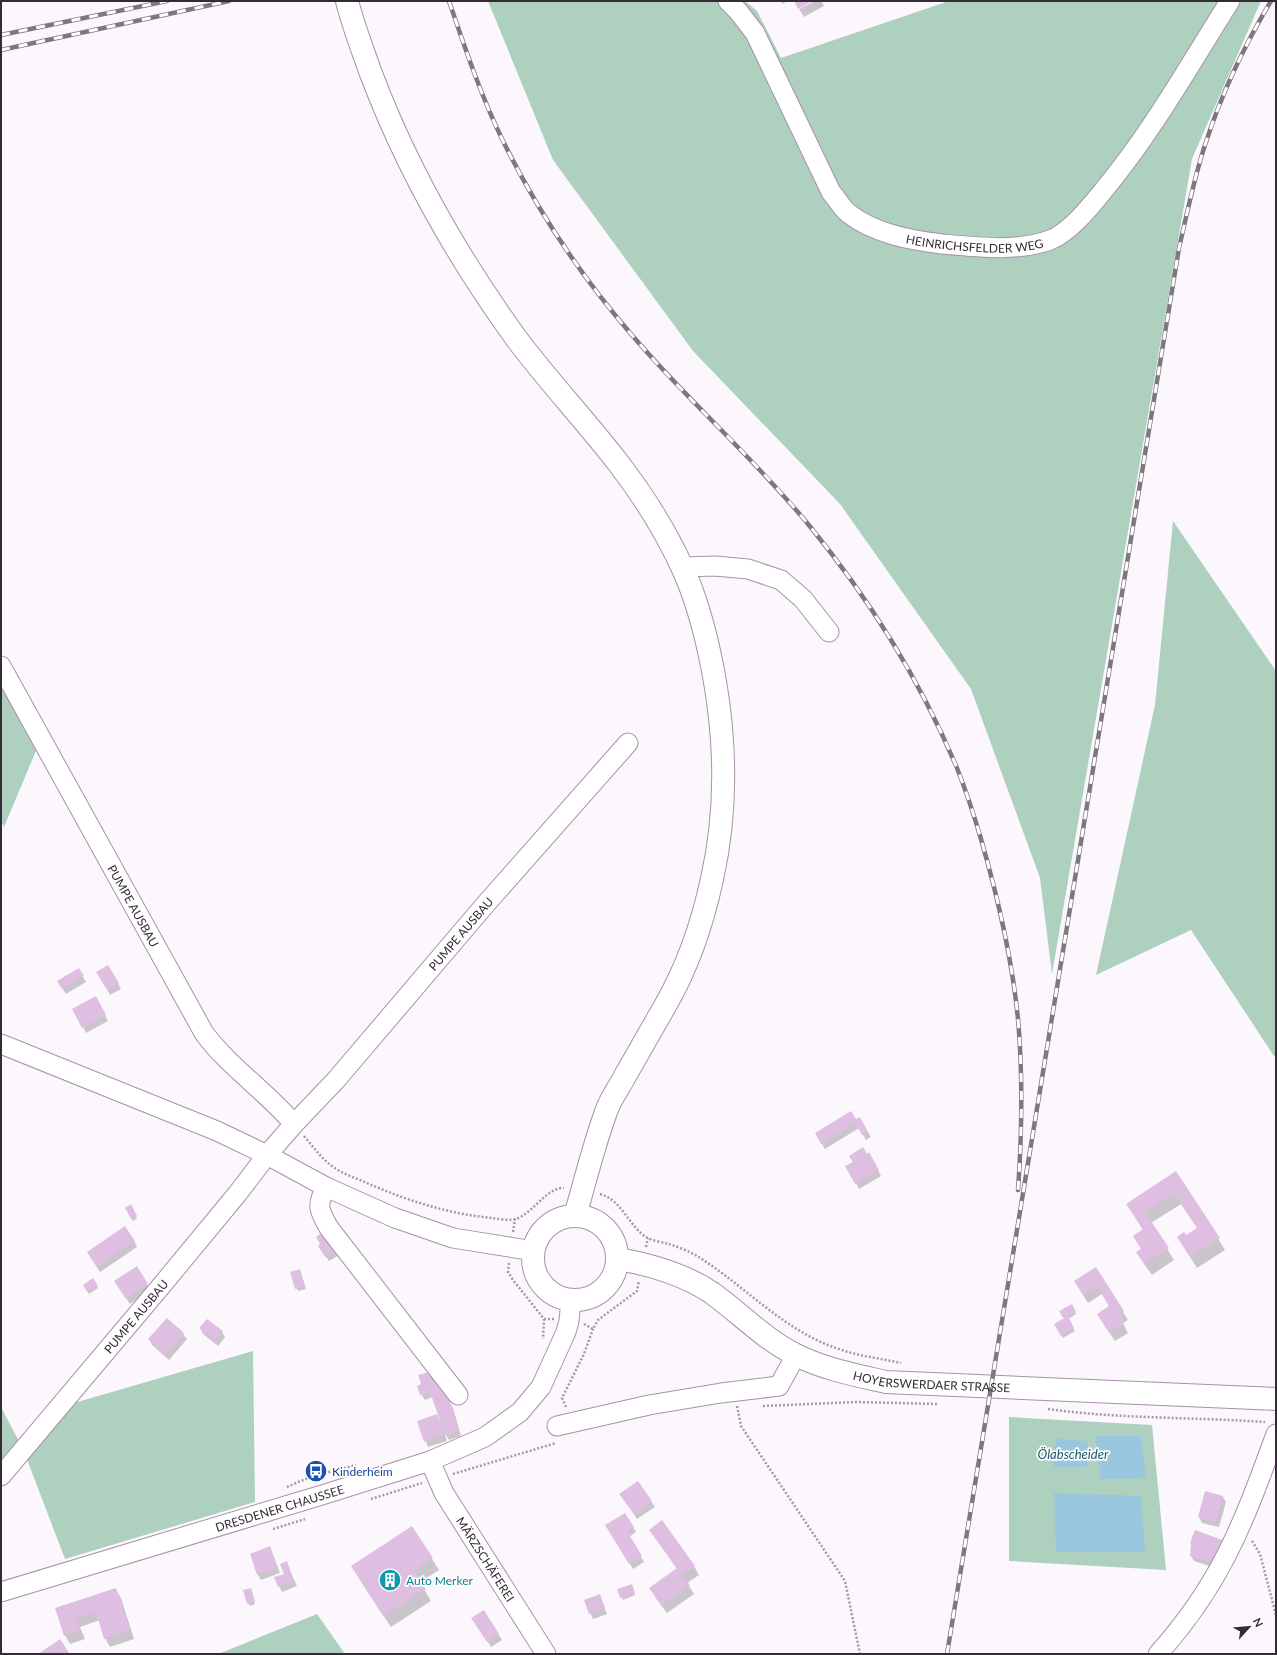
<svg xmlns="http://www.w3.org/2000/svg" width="1277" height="1655" font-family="Lato,sans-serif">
<rect width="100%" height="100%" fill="#fcf7fd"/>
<g fill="#aed0be">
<polygon points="488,1 745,1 757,11 781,58 949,1 1261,1 1192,159 1052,974 1040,878 971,689 840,504 693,351 553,160"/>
<polygon points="1173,521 1276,671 1276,1059 1191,930 1096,975 1155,705"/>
<polygon points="1,684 38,746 4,827 1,821"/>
<polygon points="253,1351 255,1502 65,1559 23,1449 1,1476 1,1407 23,1449 74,1403"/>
<polygon points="1009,1417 1152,1425 1166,1570 1009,1561"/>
<polygon points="317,1614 345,1654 218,1654"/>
</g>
<g fill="#99c7dd">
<polygon points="1096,1436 1141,1436 1146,1478 1101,1479"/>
<polygon points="1056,1439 1088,1441 1087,1467 1054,1467"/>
<polygon points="1054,1493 1141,1496 1145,1552 1056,1552"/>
</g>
<g fill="#0003">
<polygon points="781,1 788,1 782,4"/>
<polygon points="815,1 824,1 822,2 824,6 804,17 799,9"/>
<polygon points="108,966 121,989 110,995 97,972"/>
<polygon points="78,969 86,982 66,994 58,981"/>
<polygon points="95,997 108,1021 86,1033 74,1009"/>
<polygon points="859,1118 871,1137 866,1140 859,1128 825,1149 816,1134"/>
<polygon points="869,1154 881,1176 859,1189 847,1166"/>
<polygon points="1176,1172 1225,1250 1197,1268 1185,1249 1186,1237 1198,1229 1181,1204 1151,1223 1174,1260 1152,1275 1144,1264 1142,1249 1143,1230 1127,1204"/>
<polygon points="131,1206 137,1218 133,1221 126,1208"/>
<polygon points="324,1233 339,1255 329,1261 322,1251 321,1245"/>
<polygon points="134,1241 137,1247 100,1272 88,1253"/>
<polygon points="1096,1268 1128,1320 1123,1323 1128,1333 1115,1341 1103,1323 1110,1307 1102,1294 1088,1303 1080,1290"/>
<polygon points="300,1270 306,1289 298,1291 291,1273"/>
<polygon points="93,1280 98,1288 89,1294 84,1285"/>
<polygon points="147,1284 150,1290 130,1304 119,1287"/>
<polygon points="1071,1306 1076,1314 1068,1319 1075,1331 1063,1338 1056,1324 1065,1319 1061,1311"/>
<polygon points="167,1319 183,1334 187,1339 169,1360 152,1345 149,1339"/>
<polygon points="200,1328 222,1332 225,1337 218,1346 203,1334"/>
<polygon points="423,1385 449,1402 453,1408 461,1436 449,1440 444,1431 447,1441 428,1447 419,1421 437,1416 441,1423 433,1397 425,1400 421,1394"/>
<polygon points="638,1482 655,1507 637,1519 624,1499"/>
<polygon points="1223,1497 1226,1502 1219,1527 1202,1523 1199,1517"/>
<polygon points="625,1514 636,1532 629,1537 644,1562 633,1569 607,1526"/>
<polygon points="411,1527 439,1570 420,1582 431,1601 391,1627 359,1578"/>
<polygon points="650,1530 694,1566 699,1575 687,1583 694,1594 667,1613 655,1597 677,1569"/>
<polygon points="1224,1542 1212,1567 1194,1561 1191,1556 1192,1545 1191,1543"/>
<polygon points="270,1548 280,1573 261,1580 258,1575"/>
<polygon points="286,1562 297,1586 282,1592 279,1586 285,1574"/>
<polygon points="633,1588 635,1595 623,1600 619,1590"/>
<polygon points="116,1590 121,1598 134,1639 110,1647 105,1638 100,1620 80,1627 85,1639 70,1644 65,1635 56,1609"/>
<polygon points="252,1591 255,1604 250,1606 248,1603"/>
<polygon points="585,1601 602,1601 607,1614 593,1619"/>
<polygon points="483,1611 502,1640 491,1647 476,1623"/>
</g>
<g fill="#debfe1">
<polygon points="794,1 813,1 798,9"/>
<polygon points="108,965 119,983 107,990 96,972"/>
<polygon points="79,968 84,976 62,989 57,981"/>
<polygon points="96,996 106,1015 82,1028 72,1009"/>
<polygon points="851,1111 856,1119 860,1117 868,1132 862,1135 855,1123 821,1144 815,1133"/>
<polygon points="863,1147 867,1154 869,1152 879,1170 855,1184 845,1166 853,1162 849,1156"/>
<polygon points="1176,1171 1220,1238 1190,1257 1177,1237 1184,1232 1186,1235 1197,1228 1174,1193 1145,1212 1169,1248 1144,1264 1136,1252 1141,1249 1133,1236 1143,1229 1126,1204"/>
<polygon points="131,1204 137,1216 131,1219 125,1208"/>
<polygon points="125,1226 135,1241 97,1267 87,1252"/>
<polygon points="324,1231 336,1249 325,1257 318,1246 320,1244 316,1237"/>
<polygon points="137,1266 148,1284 126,1299 114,1281"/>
<polygon points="1096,1267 1124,1311 1118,1314 1124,1324 1109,1333 1097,1314 1109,1306 1097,1286 1083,1295 1074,1281"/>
<polygon points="300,1269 305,1287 295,1289 290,1272"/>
<polygon points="93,1278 98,1286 87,1292 83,1285"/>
<polygon points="1072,1304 1076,1312 1063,1318 1059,1311"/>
<polygon points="1068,1316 1074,1328 1061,1336 1054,1324"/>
<polygon points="167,1318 184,1333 165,1355 148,1339"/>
<polygon points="207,1319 223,1331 215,1341 199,1328"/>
<polygon points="429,1372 450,1402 459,1431 445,1435 430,1392 420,1395 417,1386 421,1384 418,1375"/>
<polygon points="437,1414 444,1435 424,1442 417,1421"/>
<polygon points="638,1481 652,1501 634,1514 619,1494"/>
<polygon points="1205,1491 1223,1496 1216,1522 1198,1517"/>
<polygon points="625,1513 634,1527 627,1531 642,1556 629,1564 605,1525"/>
<polygon points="662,1520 695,1566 682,1575 690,1585 661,1605 649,1588 677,1568 649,1530"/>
<polygon points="412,1526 433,1558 414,1571 426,1589 383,1616 351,1566"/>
<polygon points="1195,1530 1225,1541 1209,1562 1190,1556 1191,1543 1190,1543"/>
<polygon points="270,1546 278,1568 257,1575 250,1554"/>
<polygon points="287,1561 294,1581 278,1587 274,1577 284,1574 280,1564"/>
<polygon points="632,1584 635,1593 620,1598 617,1589"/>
<polygon points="116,1588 130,1630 104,1639 96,1612 76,1618 80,1630 64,1636 55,1608"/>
<polygon points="251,1588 255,1601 247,1604 243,1590"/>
<polygon points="600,1594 605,1608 589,1614 584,1600"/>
<polygon points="484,1610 499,1634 487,1642 471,1618"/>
<polygon points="60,1639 70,1654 38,1654"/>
</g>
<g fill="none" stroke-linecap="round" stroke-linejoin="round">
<g stroke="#a891aa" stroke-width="21">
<g id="minor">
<path id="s1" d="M728 1 738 11 755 33 831 192C837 199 842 208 848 213 875 234 910 240 942 244 975 247 1018 252 1050 240 1069 233 1090 207 1103 191 1152 132 1189 66 1230 1"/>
<polyline points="682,567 715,566 748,569 781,580 803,599 829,632"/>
<path id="s2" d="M1 666 204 1033C229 1067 266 1091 294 1124"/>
<polyline points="1,1044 217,1131 267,1155 326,1187 395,1218 453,1238 534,1251"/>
<path d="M326 1187C316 1205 319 1211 329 1228L458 1395"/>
<polyline points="557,1426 649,1405 721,1393 779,1386 796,1355"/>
<path id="s3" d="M430 1461 444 1493 546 1654"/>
<path id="s4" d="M1 1476 162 1285 238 1193 267 1155 294 1124 336 1080 484 906 628 743"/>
<path id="s5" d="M1 1592 322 1495 430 1461 485 1437 520 1412 541 1387 566 1332 569 1321 571 1300"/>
<path d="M1158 1654C1184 1625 1208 1591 1226 1556 1246 1517 1261 1475 1276 1434"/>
</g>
</g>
<g stroke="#a891aa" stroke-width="24">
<g id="major">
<path d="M347 1C353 25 362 48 370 71 406 167 456 255 516 338 548 381 586 421 619 464 642 494 666 532 682 567 693 590 700 614 706 638 725 717 730 799 712 879 703 921 687 968 665 1006 652 1029 638 1053 625 1076 619 1088 610 1099 606 1112 594 1144 585 1182 575 1216"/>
<circle cx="575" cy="1258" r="42"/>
<path id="s6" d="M619 1259C652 1265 684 1274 712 1293 741 1314 764 1339 796 1355 824 1369 855 1375 886 1382L1276 1399"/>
</g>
</g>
<g stroke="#a19aa2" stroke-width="2.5" stroke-dasharray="2 2" stroke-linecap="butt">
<path d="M304 1136C315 1149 324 1162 338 1170 348 1176 359 1179 369 1184 409 1201 449 1214 492 1218 499 1219 509 1221 516 1219 533 1213 547 1187 564 1188"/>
<path d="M600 1194C622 1200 628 1225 646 1237 652 1241 662 1242 669 1244 678 1247 689 1251 697 1256 744 1285 783 1330 836 1348 857 1356 879 1358 901 1363"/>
<polyline points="513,1232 515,1219"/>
<polyline points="646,1247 648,1238"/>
<polyline points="509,1263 508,1272 513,1280 544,1319 543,1339"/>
<polyline points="544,1319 554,1319"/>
<polyline points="584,1324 593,1329 598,1320 637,1291 639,1281"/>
<polyline points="737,1406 741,1426 845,1581 860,1654"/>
<polyline points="763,1406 856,1402 937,1404"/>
<polyline points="566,1407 562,1398 584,1354 593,1329"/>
<path d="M1048 1409C1120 1419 1192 1417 1265 1422"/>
<polyline points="453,1474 556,1443"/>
<polyline points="287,1487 310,1477 356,1465"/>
<polyline points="371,1499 422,1483"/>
<polyline points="273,1529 305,1519"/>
<polyline points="1252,1541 1260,1554 1276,1615"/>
</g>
<use href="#minor" stroke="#fff" stroke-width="19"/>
<use href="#major" stroke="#fff" stroke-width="22"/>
<g stroke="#7f7780" stroke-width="4.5">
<g id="rail">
<path d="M449 1C465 48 481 96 503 141 537 210 581 276 631 334 687 400 753 457 808 524 868 597 920 680 957 768 966 791 974 815 981 839 998 898 1012 958 1018 1019 1023 1076 1022 1133 1018 1190"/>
<polyline points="1,35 167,1"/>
<polyline points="1,50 229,1"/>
<path d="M947 1654 1179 248C1187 214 1194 178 1205 145 1221 95 1244 46 1271 1"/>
</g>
</g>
<use href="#rail" stroke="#fff" stroke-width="3" stroke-dasharray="9" stroke-linecap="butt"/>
</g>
<defs>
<g id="bus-disc" transform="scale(1.15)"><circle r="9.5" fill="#1a4fb4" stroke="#fff"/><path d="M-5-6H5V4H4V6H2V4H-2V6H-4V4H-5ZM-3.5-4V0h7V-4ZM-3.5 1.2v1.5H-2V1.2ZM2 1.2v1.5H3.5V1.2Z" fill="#fff"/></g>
<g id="building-disc" transform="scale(1.15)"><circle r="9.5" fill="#0f9aa8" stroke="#fff"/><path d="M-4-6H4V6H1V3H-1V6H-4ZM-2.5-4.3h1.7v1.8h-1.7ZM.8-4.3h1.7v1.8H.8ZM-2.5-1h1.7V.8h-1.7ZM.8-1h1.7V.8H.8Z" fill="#fff"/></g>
</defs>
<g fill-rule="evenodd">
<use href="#bus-disc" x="316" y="1471"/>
<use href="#building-disc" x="390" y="1580"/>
</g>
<g text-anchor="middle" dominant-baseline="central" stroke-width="3.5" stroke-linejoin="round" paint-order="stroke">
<g font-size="12" fill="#352b36" stroke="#fff">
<text stroke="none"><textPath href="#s1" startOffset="378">HEINRICHSFELDER WEG</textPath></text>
<text stroke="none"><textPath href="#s2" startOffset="274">PUMPE AUSBAU</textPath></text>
<text stroke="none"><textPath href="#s4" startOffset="711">PUMPE AUSBAU</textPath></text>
<text stroke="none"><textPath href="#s4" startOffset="209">PUMPE AUSBAU</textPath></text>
<text stroke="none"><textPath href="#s6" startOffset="344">HOYERSWERDAER STRASSE</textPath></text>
<text stroke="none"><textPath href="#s5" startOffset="291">DRESDENER CHAUSSEE</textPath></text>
<text stroke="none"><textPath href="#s3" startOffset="113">MÄRZSCHÄFEREI</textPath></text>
</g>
<g font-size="12" fill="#164399" stroke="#fff" text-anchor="start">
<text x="332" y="1471">Kinderheim</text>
</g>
<g font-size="12" fill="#0d838f" stroke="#fff" text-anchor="start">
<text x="406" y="1580">Auto Merker</text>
</g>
<g font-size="13" font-style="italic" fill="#1f5870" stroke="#fff">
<text x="1073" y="1454">Ölabscheider</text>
</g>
</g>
<rect width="1277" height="1655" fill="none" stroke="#352b36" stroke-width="4"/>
<g transform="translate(1249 1627) rotate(63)" stroke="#ffffff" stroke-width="3" paint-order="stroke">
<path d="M0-3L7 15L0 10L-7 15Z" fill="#352b36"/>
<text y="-6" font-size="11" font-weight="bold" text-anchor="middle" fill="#352b36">N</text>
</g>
</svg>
